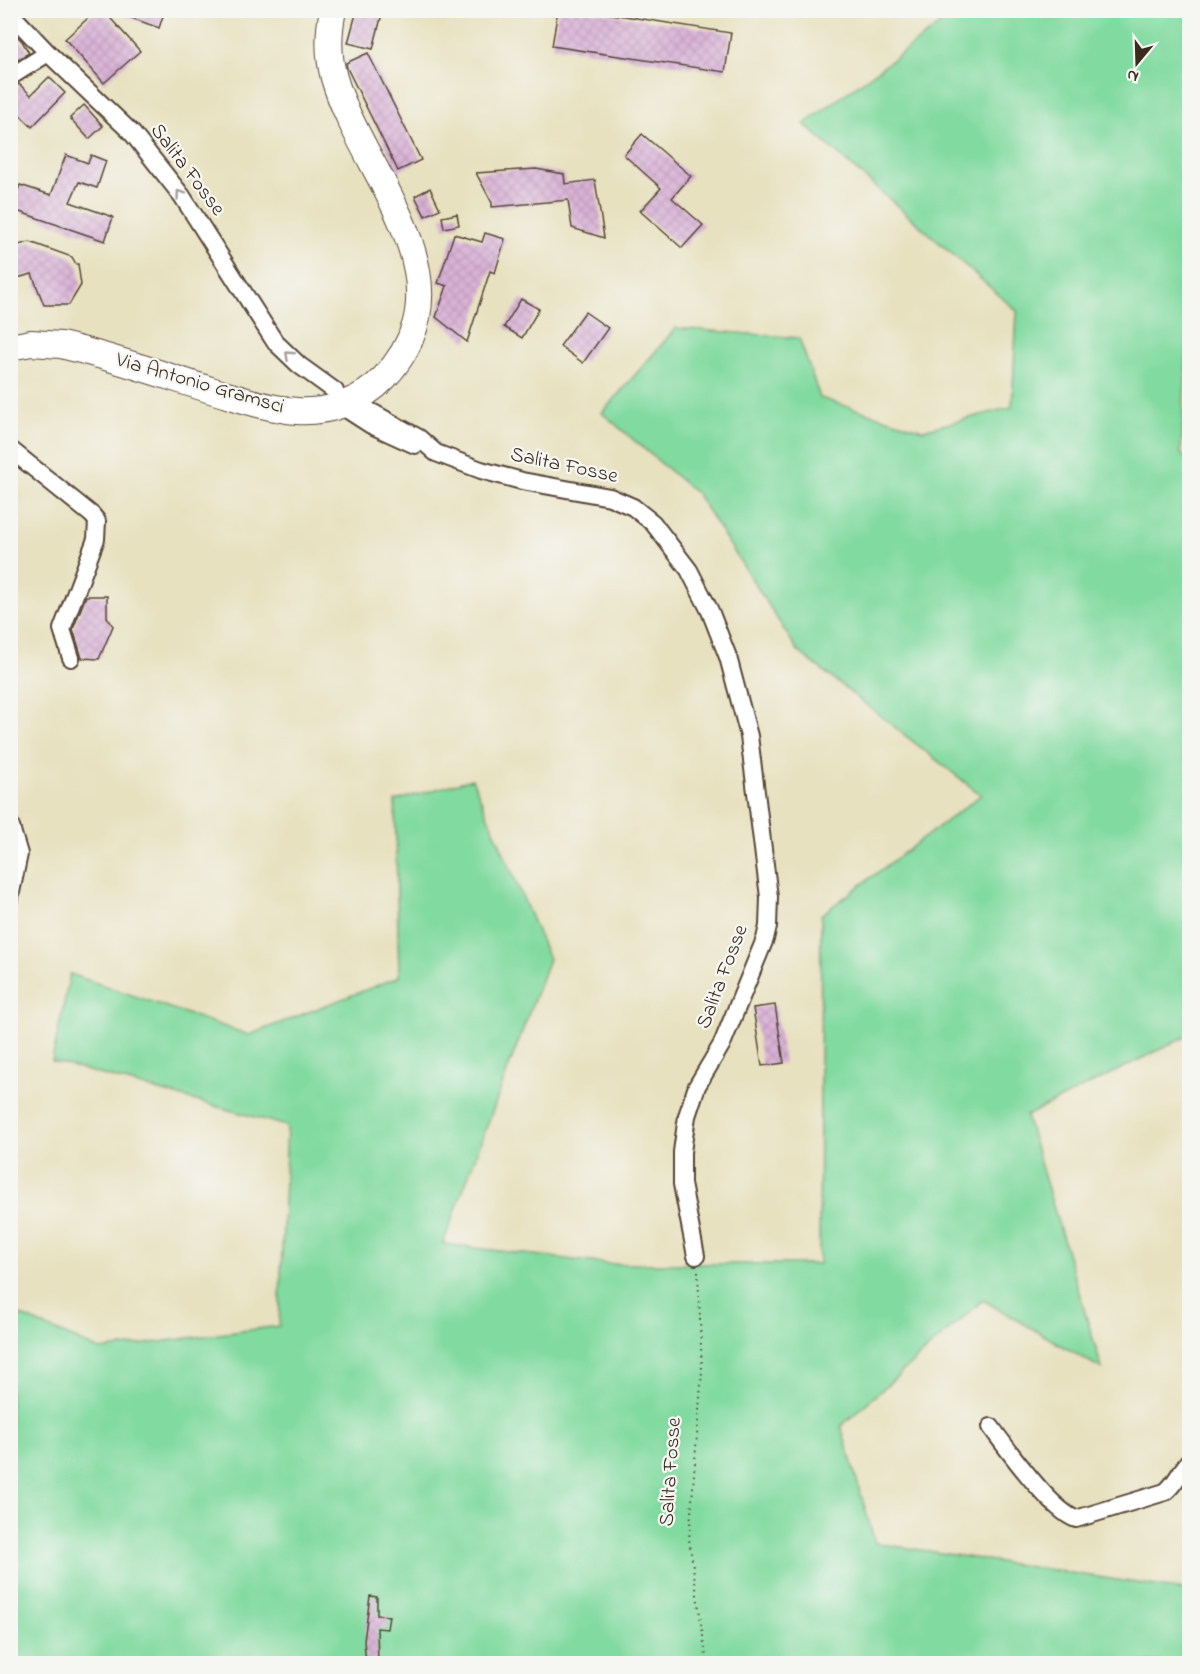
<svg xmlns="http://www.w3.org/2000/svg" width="1200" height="1674" font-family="'Indie Flower',sans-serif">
<defs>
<pattern id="building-cross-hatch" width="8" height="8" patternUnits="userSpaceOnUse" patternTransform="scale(1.5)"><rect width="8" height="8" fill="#d9b2d7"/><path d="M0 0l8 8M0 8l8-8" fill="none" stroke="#bb99b8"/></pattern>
</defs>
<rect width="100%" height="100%" fill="#f6f6f2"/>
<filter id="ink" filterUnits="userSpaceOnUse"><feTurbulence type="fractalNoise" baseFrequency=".0167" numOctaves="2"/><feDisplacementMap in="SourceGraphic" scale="12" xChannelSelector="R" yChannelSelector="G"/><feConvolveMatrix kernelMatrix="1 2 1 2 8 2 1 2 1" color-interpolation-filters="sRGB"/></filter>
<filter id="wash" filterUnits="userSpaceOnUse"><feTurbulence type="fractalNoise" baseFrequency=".008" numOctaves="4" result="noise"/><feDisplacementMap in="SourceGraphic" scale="24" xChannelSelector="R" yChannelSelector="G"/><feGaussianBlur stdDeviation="1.35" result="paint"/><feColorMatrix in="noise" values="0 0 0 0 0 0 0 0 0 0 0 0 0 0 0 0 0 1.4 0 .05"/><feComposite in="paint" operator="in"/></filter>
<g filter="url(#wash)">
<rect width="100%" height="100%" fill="#e8e1c0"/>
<polygon fill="#81da9f" stroke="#5e825e" stroke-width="1.5" points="943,11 1189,11 1190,291 1181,453 1190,463 1189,1035 1026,1116 1102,1369 983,1300 841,1426 875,1543 1189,1591 1189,1663 11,1663 10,1311 100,1350 279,1326 287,1126 52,1061 70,974 249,1035 399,977 395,801 472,779 549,959 443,1244 607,1264 819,1264 821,915 981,795 798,651 697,494 602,413 676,328 799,338 820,398 923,430 1012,407 1017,311 804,124 940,25"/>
<g id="blocks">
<g fill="url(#building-cross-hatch)">
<polygon points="97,10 103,10 140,51 104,83 65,39"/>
<polygon points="115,10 165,10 159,28 115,12"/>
<polygon points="357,10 383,10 373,49 348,43"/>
<polygon points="558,10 586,10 731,33 725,72 552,46"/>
<polygon points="10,29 22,41 29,53 10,64"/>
<polygon points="368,53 421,160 398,171 347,68 346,63"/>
<polygon points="49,77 65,93 32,127 20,115 10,123 10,93 19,84 31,95"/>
<polygon points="84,105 103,126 89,139 70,118"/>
<polygon points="642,134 691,176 672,198 703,225 682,248 640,211 661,188 624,155"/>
<polygon points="66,155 88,163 91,155 106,161 97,188 79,182 70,202 113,217 105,241 11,209 20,185 51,195"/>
<polygon points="536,169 564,174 565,184 595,180 604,238 572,228 568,200 492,207 492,203 476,173"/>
<polygon points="430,188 440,209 425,216 415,196"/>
<polygon points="457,214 459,225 444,228 442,217"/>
<polygon points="485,233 505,239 495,273 490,271 467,342 436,317 447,286 438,283 454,234 482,242"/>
<polygon points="30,242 72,257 76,264 78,264 81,285 69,305 44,305 32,274 10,280 10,247"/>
<polygon points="521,299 539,309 522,338 504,327"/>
<polygon points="585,312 608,328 583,363 560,346"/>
<polygon points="86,596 107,596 107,617 113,626 99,659 82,658 73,629"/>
<polygon points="775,1005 784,1063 762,1066 753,1008"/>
<polygon points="370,1596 377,1597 377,1615 389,1616 387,1629 377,1628 378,1664 366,1664 364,1641"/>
</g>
</g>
</g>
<g filter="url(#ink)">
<use href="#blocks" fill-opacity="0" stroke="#554536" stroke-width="1.5"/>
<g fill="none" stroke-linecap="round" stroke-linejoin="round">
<g stroke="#554536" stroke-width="20">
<g id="minor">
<polyline points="10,13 48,53 132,133 182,196 275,342 299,365 335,391"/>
<polyline points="10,77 48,53"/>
<polyline points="340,405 371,425 415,445"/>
<polyline points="368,410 419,438 436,453 481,470 522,481 610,497 633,507 653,523 689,570 710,611 728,657 749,736 769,897 768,926 765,939 722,1044 697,1086 687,1116 682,1152 682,1184 696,1256"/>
<polyline points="10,449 92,515 97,521 96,539 62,629 71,658"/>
<polyline points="10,824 19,854 10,897"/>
<path d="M991 1427C1007 1449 1052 1511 1076 1519L1165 1492C1176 1484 1180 1470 1190 1461"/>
</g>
</g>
<g stroke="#554536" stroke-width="28">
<path id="primary" d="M10 347 31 343 61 345C113 357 163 375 214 391 241 399 269 409 297 411 329 413 362 401 384 378 476 280 362 175 334 78 328 56 328 33 333 10"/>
</g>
<polyline stroke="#554536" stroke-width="2" stroke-dasharray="1.5 4.5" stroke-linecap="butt" points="698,1271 702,1371 689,1539 707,1664"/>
<use href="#minor" stroke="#fff" stroke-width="16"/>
<use href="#primary" stroke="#fff" stroke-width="26"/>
</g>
<defs><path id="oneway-chevron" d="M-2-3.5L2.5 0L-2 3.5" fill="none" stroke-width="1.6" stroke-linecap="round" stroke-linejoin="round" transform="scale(1.5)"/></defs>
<g stroke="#a79f9a">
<use href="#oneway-chevron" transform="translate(180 194) rotate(-126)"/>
<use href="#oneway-chevron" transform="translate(289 355) rotate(-137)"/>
</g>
</g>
<g text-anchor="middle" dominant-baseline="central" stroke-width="4.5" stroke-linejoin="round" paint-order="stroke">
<g font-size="21" fill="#3b2a1e" stroke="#f6f6f2">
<text transform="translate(187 170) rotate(53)">Salita Fosse</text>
<text transform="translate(200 384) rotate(16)">Via Antonio Gramsci</text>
<text transform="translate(564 466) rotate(12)">Salita Fosse</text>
<text transform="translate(723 977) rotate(-69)">Salita Fosse</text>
<text transform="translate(671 1472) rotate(-86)">Salita Fosse</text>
</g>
</g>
<rect width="1200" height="1674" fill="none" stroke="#f6f6f2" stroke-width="36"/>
<g transform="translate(1137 63) rotate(199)" stroke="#f6f6f2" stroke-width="4.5" paint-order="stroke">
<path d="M0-4.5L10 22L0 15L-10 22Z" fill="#3b2a1e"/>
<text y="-9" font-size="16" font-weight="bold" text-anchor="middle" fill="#3b2a1e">N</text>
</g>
</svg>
